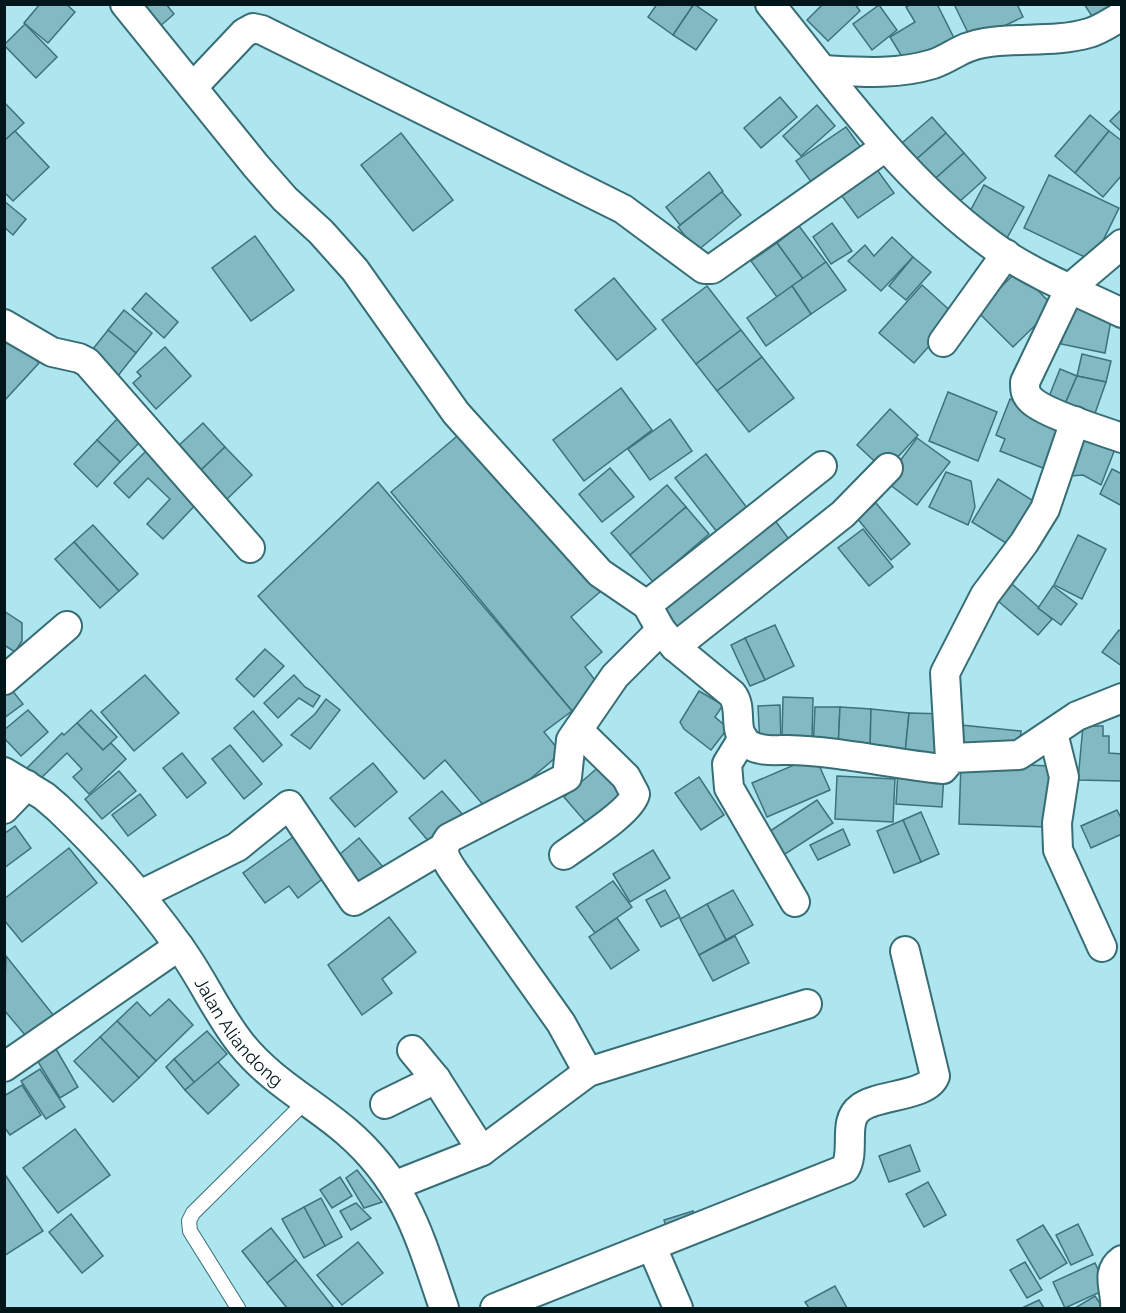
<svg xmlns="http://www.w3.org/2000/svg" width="1126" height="1313" font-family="Raleway,sans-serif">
<rect width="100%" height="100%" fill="#aee6f0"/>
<g fill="#82b9c2" stroke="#3d727b" stroke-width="1.5">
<polygon points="40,4 66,4 75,12 48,43 24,23"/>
<polygon points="136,4 166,4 174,14 158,28"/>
<polygon points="657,4 694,4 673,35 648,17"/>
<polygon points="694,4 717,20 696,50 673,35"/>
<polygon points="823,4 855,4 860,11 828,41 807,20"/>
<polygon points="911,4 937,4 954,38 907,65 890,37 915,22 906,7"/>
<polygon points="954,4 1017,4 1023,17 972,41"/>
<polygon points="1084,4 1114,4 1096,22"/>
<polygon points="879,5 897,30 872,50 853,24"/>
<polygon points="25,24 57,57 36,78 4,45"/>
<polygon points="780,97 797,117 761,148 744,128"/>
<polygon points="4,102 24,123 4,141"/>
<polygon points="817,105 835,126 801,156 783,136"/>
<polygon points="1122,109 1122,132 1110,121"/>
<polygon points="1090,115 1109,131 1075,173 1055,156"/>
<polygon points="932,117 946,133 910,165 895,149"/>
<polygon points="846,127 867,156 817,190 796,161"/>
<polygon points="15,131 49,167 13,201 4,192 4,141"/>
<polygon points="1109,131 1122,141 1122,175 1103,197 1075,173"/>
<polygon points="401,133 453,200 413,231 361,165"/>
<polygon points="946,133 964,153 928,185 910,165"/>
<polygon points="964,153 986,178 950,210 928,185"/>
<polygon points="875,167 894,193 858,218 839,192"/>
<polygon points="709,172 723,191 680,225 666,207"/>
<polygon points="1049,175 1119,208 1093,261 1024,228"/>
<polygon points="984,185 1024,207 1007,238 967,217"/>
<polygon points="722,192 741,215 697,251 678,227"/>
<polygon points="4,201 26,219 13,235 4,227"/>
<polygon points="832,223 852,251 831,264 813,237"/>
<polygon points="799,226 826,262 803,279 777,243"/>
<polygon points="255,236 294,290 251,321 212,268"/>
<polygon points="892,237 913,257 881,291 848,261 865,245 874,256"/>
<polygon points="777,243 803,279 777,297 751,261"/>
<polygon points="913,257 931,272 906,300 889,286"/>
<polygon points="826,262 846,290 811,314 792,286"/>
<polygon points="1018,270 1054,307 1013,347 977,311"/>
<polygon points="614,278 656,329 617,360 575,310"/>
<polygon points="922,285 956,316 914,363 879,333"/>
<polygon points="707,286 741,330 696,364 662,320"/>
<polygon points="792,286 811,314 766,346 747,318"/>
<polygon points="146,293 178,322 164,338 132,309"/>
<polygon points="1069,306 1112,315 1105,353 1061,344"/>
<polygon points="124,310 152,333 136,353 108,330"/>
<polygon points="108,330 136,353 113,382 85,359"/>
<polygon points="741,330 762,357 717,391 696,364"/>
<polygon points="4,332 39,363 4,401"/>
<polygon points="165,347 191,376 156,409 133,383 141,376 137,372"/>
<polygon points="1082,354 1111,361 1106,382 1077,376"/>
<polygon points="762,357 794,398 749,432 717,391"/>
<polygon points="1060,369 1077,376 1062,411 1046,404"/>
<polygon points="1077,376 1106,382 1092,422 1062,411"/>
<polygon points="621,388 652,430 584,481 553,440"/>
<polygon points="948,392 997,412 978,461 929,441"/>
<polygon points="1010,399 1072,424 1053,472 1000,451 1005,439 996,435"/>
<polygon points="890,409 918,435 885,471 857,445"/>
<polygon points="119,417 142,440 120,462 97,440"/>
<polygon points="670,419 692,451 650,480 628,449"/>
<polygon points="203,423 225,447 199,472 176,448"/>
<polygon points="1077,428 1117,444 1101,485 1083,475 1058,477"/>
<polygon points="462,432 600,592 571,617 602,652 585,667 601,688 572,711 391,492"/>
<polygon points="917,438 950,462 917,505 885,481"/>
<polygon points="97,440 120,462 97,487 74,464"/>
<polygon points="151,446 203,497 163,539 147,524 170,499 148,478 129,498 114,483"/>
<polygon points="225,447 252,475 226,500 199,472"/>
<polygon points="706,454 748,509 717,532 675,478"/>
<polygon points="610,468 634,497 602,522 579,494"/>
<polygon points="1112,469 1122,474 1122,506 1100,494"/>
<polygon points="946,472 971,481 975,507 968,525 929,507"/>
<polygon points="998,479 1040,505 1014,548 972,522"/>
<polygon points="378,482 572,711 544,732 561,753 490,813 445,760 424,779 258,596"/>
<polygon points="667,485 686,507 630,555 611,533"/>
<polygon points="876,503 910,544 891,560 857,518"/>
<polygon points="686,507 709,534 653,582 630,555"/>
<polygon points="771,515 794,546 680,634 656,603"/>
<polygon points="93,525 138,574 119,591 74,542"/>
<polygon points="863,529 893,567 869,586 838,548"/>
<polygon points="1078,535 1106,549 1082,599 1054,585"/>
<polygon points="74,542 119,591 100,608 55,559"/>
<polygon points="1012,584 1052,619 1038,635 998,601"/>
<polygon points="1053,586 1077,604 1061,625 1038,608"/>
<polygon points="4,611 22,623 22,641 15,652 4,645"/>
<polygon points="775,625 794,666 765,680 745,638"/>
<polygon points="1119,630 1122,632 1122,666 1102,652"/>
<polygon points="745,638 765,680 750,686 731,645"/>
<polygon points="265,649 284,666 254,697 236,679"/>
<polygon points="145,675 179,713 134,751 101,712"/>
<polygon points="294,675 305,687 320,696 313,707 299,698 278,718 264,703"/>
<polygon points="11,689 23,704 4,718 4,695"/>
<polygon points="699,691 723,705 715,717 728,728 711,750 684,729 680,722"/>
<polygon points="783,697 813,698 812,738 782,737"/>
<polygon points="326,699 340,710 310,749 291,735 315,714"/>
<polygon points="780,705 781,745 760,746 758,706"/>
<polygon points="815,707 840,707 838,750 813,749"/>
<polygon points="840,707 871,709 870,752 838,750"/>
<polygon points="871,709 909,713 905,754 870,752"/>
<polygon points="28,710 48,732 21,756 4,738 4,730"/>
<polygon points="91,710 117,737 103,750 77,723"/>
<polygon points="253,711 282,745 263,762 234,728"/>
<polygon points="909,713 946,714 940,765 905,754"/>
<polygon points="77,723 103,750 111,743 126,759 89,794 73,777 82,769 67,753 39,780 27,768 62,733 64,735"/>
<polygon points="961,725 1021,731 1019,753 958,751"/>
<polygon points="1083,726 1103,726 1103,736 1109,736 1109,753 1122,754 1122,781 1078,780"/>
<polygon points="230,745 262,784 244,799 212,759"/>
<polygon points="182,753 206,783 187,798 163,768"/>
<polygon points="815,756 830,790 767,817 752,783"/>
<polygon points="961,762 1050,766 1048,827 959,824"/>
<polygon points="373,763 397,792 355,827 330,798"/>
<polygon points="602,764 627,793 589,826 564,797"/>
<polygon points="119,771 136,791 102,819 85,799"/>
<polygon points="898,771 944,774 942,807 896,804"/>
<polygon points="837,776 895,779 893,822 835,819"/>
<polygon points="699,777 724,815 701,830 675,793"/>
<polygon points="442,791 463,815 430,843 409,818"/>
<polygon points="140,794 156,815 128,836 112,815"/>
<polygon points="817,800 833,823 782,856 767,833"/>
<polygon points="1117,810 1122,820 1122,834 1091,848 1081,826"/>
<polygon points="921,812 939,854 921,862 903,820"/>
<polygon points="903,820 921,862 894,873 877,831"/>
<polygon points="15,826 31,848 4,868 4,834"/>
<polygon points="843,829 850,845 818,860 810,845"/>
<polygon points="297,834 325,877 298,898 289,886 265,903 243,873"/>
<polygon points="359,838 387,872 361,893 334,859"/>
<polygon points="69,848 97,883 22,942 4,920 4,899"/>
<polygon points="653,850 670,878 630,902 613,874"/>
<polygon points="613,881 632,907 595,933 576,907"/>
<polygon points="665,890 680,917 661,927 646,900"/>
<polygon points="733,890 753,925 726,940 707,904"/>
<polygon points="707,904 726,940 699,955 680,919"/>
<polygon points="389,917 416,952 382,979 392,993 362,1015 328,965"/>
<polygon points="617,918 639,950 611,969 589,937"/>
<polygon points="735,936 749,963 713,981 699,955"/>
<polygon points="6,956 58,1021 31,1042 4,1010"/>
<polygon points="169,999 193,1025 156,1061 117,1021 137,1002 150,1016"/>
<polygon points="117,1021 156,1061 139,1078 100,1037"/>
<polygon points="207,1031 227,1054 195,1083 174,1059"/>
<polygon points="100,1037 139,1078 113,1102 74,1061"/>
<polygon points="56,1049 78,1087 60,1098 37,1060"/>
<polygon points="174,1059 195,1083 185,1090 166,1067"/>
<polygon points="218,1062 239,1085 208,1114 185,1090"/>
<polygon points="40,1069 65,1107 46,1119 21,1081"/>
<polygon points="22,1085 41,1115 10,1135 4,1127 4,1096"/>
<polygon points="75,1129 110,1175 58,1213 23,1168"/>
<polygon points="910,1145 920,1171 889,1182 879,1156"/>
<polygon points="357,1170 382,1202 364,1208 346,1178"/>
<polygon points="4,1173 43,1231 4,1256"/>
<polygon points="340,1177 352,1196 332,1208 320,1190"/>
<polygon points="928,1182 946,1215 924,1227 906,1194"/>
<polygon points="321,1198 342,1237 325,1246 304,1207"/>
<polygon points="356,1203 371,1218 351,1230 340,1211"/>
<polygon points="304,1207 325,1246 304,1258 282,1219"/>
<polygon points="693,1211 698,1227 669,1236 664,1220"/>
<polygon points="71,1214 103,1256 82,1273 49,1232"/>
<polygon points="1078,1224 1093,1255 1071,1265 1056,1235"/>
<polygon points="1043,1225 1067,1263 1040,1279 1017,1240"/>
<polygon points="271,1228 296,1260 267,1283 242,1251"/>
<polygon points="358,1242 383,1273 342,1305 317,1275"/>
<polygon points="296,1260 334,1308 287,1308 267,1283"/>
<polygon points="1025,1262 1042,1290 1027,1298 1010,1270"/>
<polygon points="1095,1263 1107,1289 1065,1308 1053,1282"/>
<polygon points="835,1286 847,1308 809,1308 805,1302"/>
<polygon points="1095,1296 1103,1308 1075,1308"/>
<polygon points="1039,1300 1044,1308 1022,1308"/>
</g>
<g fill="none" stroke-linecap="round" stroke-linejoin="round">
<g stroke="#376d75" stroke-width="16">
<polyline id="service" points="238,1308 190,1231 189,1221 193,1213 306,1101"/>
</g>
<g stroke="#376d75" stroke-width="32">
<g id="minor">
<path d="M125 4 256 166 285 199 321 232 355 270 456 413 600 573 647 605 661 630 675 647 732 694C744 709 731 731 748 744 759 752 775 750 788 750 840 751 891 764 943 769L952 758 1019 755 1077 716 1122 698"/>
<path d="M770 4C843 94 907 187 1003 253 1039 277 1083 294 1122 313"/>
<path d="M824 70C861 72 897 75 933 64 951 58 962 46 984 43 1018 37 1055 43 1089 33 1100 30 1111 22 1122 16"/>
<polyline points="193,87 244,33 253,28 262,30 623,209 704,269 712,269 884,148"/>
<path d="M1122 244 1070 288 1025 382C1025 390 1025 394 1031 400 1045 414 1100 430 1122 438"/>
<polyline points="4,324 52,352 79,358 87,362 250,548"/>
<polyline points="943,342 1006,254"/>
<polyline points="647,605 822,466"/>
<polyline points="675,647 843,514 888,468"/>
<polyline points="4,680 67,626"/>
<polyline points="1053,733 1064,777 1057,823 1058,850 1102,947"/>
<polyline points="743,738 727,764 729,788 795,902"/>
<polyline points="950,759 945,673 985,595 1024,543 1045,509 1075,421"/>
<path id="s1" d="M4 772 44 796 58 808C101 849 143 896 178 945 202 977 217 1014 242 1045 271 1081 312 1102 347 1132 406 1183 420 1238 444 1308"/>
<polyline points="4,809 27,785"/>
<path d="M564 855C580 843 631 812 635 794L626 777 578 730"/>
<polyline points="140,895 237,847 289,805 354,901 443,848"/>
<polyline points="412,1050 436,1079 482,1151"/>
<polyline points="4,1067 179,946"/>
<path d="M588 1072 561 1023 454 872C446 860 439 851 449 838L567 777 571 740 615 676 661 630"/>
<polyline points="385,1104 436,1079"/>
<polyline points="396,1185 482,1151 588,1072 807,1004"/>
<polyline points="652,1247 678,1308"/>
<path d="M495 1308 845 1169C856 1151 842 1121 860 1108 877 1094 927 1097 935 1076L905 951"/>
<path d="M1115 1308C1117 1291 1104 1273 1122 1260"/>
</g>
</g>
<use href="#service" stroke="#fff" stroke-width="14"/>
<use href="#minor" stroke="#fff" stroke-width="28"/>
</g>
<g text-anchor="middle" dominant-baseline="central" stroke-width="5" stroke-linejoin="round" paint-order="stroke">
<g font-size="18" fill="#011619" stroke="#bbf3fd">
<text stroke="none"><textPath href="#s1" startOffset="354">Jalan Aliandong</textPath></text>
</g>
</g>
<rect width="1126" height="1313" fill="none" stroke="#011619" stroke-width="12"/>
</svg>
